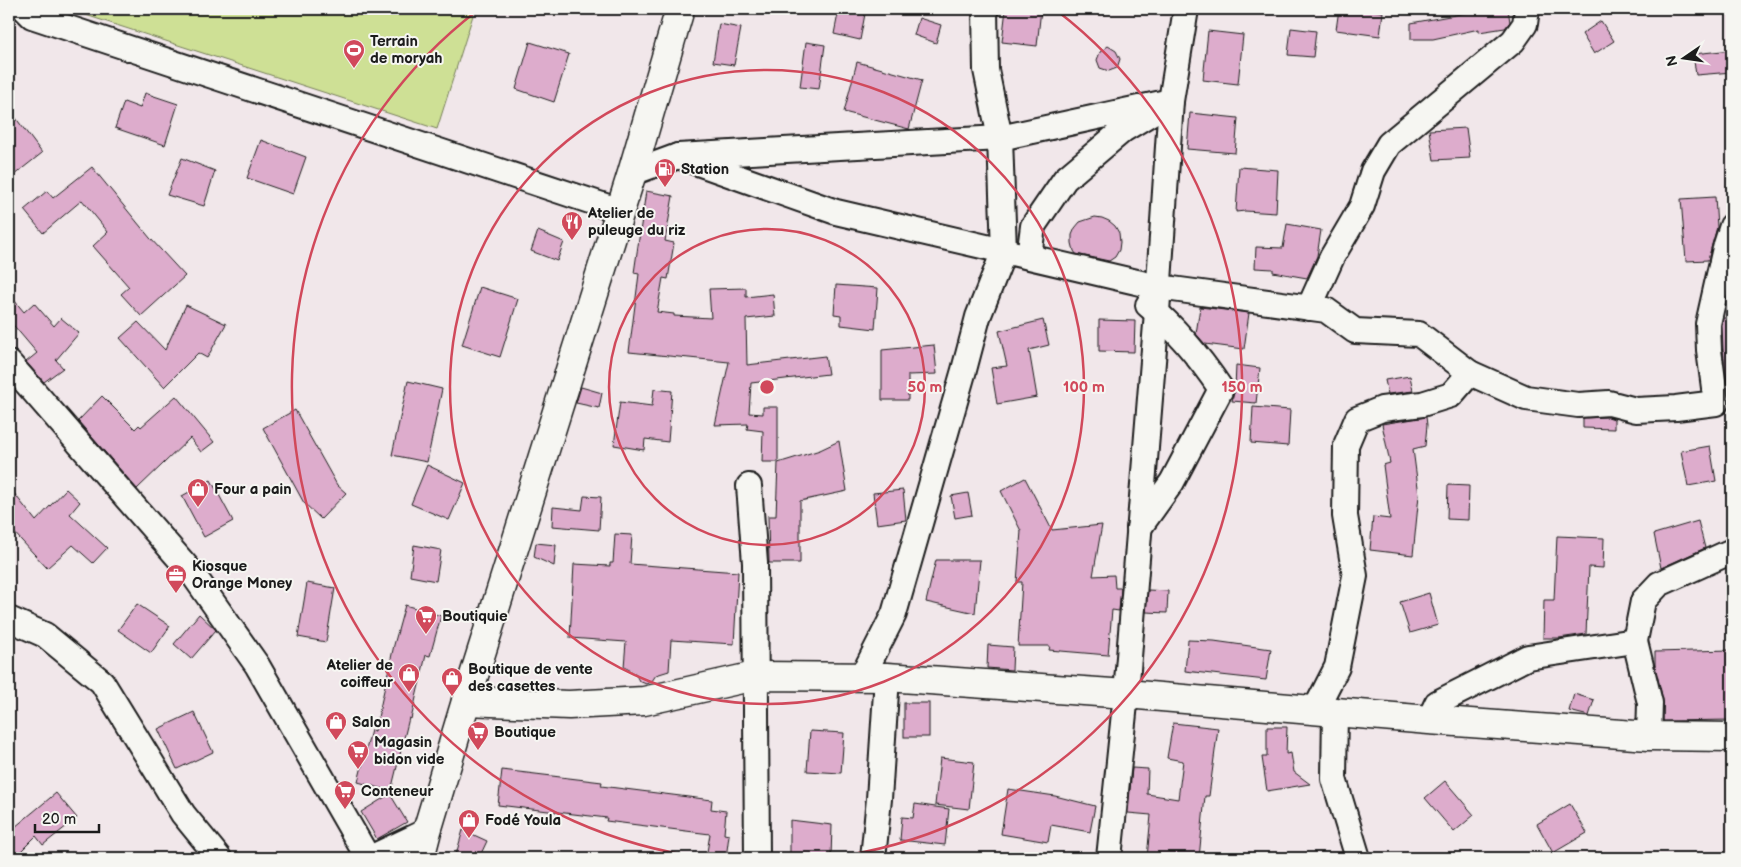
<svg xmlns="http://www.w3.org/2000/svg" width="1741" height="867" font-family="'Balsamiq Sans',sans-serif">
<rect width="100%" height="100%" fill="#f1e7ea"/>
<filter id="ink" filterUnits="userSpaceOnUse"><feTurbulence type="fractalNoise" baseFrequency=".02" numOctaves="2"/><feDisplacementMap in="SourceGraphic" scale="10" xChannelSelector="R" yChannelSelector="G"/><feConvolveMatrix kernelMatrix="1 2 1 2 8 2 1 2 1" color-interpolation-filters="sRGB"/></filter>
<g filter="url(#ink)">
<polygon fill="#cee095" stroke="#757e58" points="67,9 475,9 437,129"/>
<g fill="#ddaccc" stroke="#1c1c1c">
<polygon points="839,9 865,14 860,40 834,34"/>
<polygon points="1006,9 1041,9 1037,46 1002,42"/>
<polygon points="1339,9 1361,9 1383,12 1380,36 1336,30"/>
<polygon points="1488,9 1508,9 1510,22 1505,28 1479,32 1479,29 1433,39 1411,39 1411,23"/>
<polygon points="919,18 941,25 936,43 914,35"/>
<polygon points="1601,21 1614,41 1594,54 1582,34"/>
<polygon points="719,24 741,28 734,65 713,62"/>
<polygon points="1291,28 1316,31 1313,57 1288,55"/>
<polygon points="1208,31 1243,35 1238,84 1203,80"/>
<polygon points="530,42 569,54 554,102 516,89"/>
<polygon points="806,42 825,45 819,89 800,87"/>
<polygon points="1108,46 1116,51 1120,59 1117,68 1109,71 1100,68 1097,60 1100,52"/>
<polygon points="1732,50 1732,72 1696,75 1693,54"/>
<polygon points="857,62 922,80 909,129 844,112"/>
<polygon points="145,93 178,104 165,145 115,128 124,102 140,108"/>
<polygon points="9,109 42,153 9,179"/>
<polygon points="1190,113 1238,118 1235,153 1187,149"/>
<polygon points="1466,128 1470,158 1434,160 1429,130"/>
<polygon points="261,140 306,157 293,194 247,178"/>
<polygon points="182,158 215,171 204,206 167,195"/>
<polygon points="92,167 150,238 185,276 141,316 121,294 129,287 93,246 108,232 82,200 43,233 24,210 47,191 53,198"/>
<polygon points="1239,167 1278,170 1276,213 1245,211 1236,212"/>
<polygon points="646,191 673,196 665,241 674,243 668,279 663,278 657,312 674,314 674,316 711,318 709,289 746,288 746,297 773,294 775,316 746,319 747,365 825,356 828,374 751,383 749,413 763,414 763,407 778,407 778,462 762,462 763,431 747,429 748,424 715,425 729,362 629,352 639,274 634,273"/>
<polygon points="1715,197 1717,227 1708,260 1686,261 1681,199"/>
<polygon points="1095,217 1102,218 1109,221 1115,226 1119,233 1120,242 1119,250 1115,257 1109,261 1076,254 1074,251 1072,243 1072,235 1075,228 1080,222"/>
<polygon points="1287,224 1321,230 1317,256 1307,278 1273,272 1273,269 1255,268 1256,247 1283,248"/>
<polygon points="538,231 564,242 557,261 531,251"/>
<polygon points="836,285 878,288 875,329 841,325 841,315 834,314"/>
<polygon points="480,287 518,299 500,357 462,345"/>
<polygon points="9,294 24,312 34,303 54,326 61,318 79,333 56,360 63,368 44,382 26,362 37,353 9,320"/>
<polygon points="186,305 226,324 207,358 198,353 164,387 120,338 138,322 165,350"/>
<polygon points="1200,307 1249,313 1244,349 1205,344 1196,334"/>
<polygon points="1723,318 1732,318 1732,383 1727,383 1723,349 1722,325"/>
<polygon points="1043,320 1049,345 1029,350 1037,397 997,404 991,368 1007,366 999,331"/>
<polygon points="1099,320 1135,321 1134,352 1099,351"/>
<polygon points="934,345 937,374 908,375 908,400 882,400 882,350"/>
<polygon points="1236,365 1260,368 1256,403 1232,401 1235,389"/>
<polygon points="1410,376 1413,391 1388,394 1385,380"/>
<polygon points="408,381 442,389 427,462 392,455"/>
<polygon points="581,387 602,393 599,408 576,403"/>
<polygon points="654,389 672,391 668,442 645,439 644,450 614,445 620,402 652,406"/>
<polygon points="102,396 135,429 139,425 141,427 176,396 214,442 201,452 190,438 137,489 78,421"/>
<polygon points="1253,407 1290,410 1288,446 1251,443"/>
<polygon points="295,410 337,485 346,493 321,519 304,503 263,428"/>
<polygon points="1426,417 1427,425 1425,446 1413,449 1419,495 1413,555 1370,550 1373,517 1390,519 1383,465 1390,463 1382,424"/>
<polygon points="1608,417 1614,419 1614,429 1583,428 1583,418"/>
<polygon points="839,441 847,491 800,501 800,563 769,563 768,516 776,516 778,463 820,450"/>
<polygon points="1710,446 1716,481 1688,486 1681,451"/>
<polygon points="427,465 465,483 449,520 411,504"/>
<polygon points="1025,478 1052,530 1102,525 1093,576 1114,575 1115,588 1121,588 1119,611 1112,610 1108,655 1049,650 1050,646 1018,646 1022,582 1017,582 1021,531 1001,491"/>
<polygon points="211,480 233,521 204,537 182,496"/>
<polygon points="1448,485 1469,486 1468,520 1447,519"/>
<polygon points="9,487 36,521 66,489 80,502 70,514 107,548 93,563 73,545 47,568 9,527"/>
<polygon points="903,490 906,520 877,524 873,493"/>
<polygon points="968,493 972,515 955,518 951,496"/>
<polygon points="584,496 601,497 599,530 552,526 553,507 582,510"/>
<polygon points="1698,521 1705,548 1661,568 1654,534"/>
<polygon points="615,534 632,535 630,564 738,572 734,644 671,640 669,671 656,675 652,681 646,684 639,681 635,673 624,667 626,642 570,638 574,564 610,566 610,563 613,563"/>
<polygon points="1557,536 1604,538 1603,568 1589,567 1586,634 1559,638 1543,638 1544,600 1554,600"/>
<polygon points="536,543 556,545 554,566 534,557"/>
<polygon points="414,545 441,550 436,581 410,576"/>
<polygon points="936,560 980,560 975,613 926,602"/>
<polygon points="307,583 335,588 326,642 298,637"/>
<polygon points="1148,590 1168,591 1167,613 1146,612"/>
<polygon points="1429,593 1438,625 1410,633 1400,602"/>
<polygon points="137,604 170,626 151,653 118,630"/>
<polygon points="405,605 441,616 430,656 426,655 411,719 409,718 391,791 358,782 371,730 375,731 394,645"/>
<polygon points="199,614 216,630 191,659 174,644"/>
<polygon points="1188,640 1214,641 1271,649 1266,680 1185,671"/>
<polygon points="988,645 1013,647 1012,670 987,668"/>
<polygon points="1731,650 1732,720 1663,721 1663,700 1655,667 1655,652"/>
<polygon points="1574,694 1594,700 1589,716 1569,711"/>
<rect x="904" y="703" width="25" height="34"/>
<polygon points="194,712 213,752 177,769 158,729"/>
<polygon points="1173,723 1218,728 1209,796 1205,796 1199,858 1147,858 1151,815 1128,813 1132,768 1148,769 1147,794 1178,799 1183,761 1167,758"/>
<polygon points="1267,727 1287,727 1286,754 1291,753 1294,772 1310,784 1267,791 1262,757 1267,757"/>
<polygon points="810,731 844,733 841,773 807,771"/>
<polygon points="940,758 974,762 969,809 935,805"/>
<polygon points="502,770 602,782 601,786 712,800 711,809 726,811 724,834 729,835 726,858 706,858 710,834 606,821 607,818 498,805"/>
<polygon points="1445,781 1474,815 1454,832 1425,798"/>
<polygon points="1008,789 1055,796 1095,806 1090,832 1051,825 1048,842 1001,834"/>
<polygon points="56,793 77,818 43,845 36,836 14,858 9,858 9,832"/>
<polygon points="390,794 407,822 377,839 361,812"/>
<polygon points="915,804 949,809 945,845 900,840 902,817 913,818"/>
<polygon points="1570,804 1587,833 1553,853 1537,824"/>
<polygon points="790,820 832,825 831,858 790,858"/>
<polygon points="463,830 487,841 479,858 455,858"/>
</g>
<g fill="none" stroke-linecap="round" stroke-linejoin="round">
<g stroke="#1c1c1c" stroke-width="28">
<g id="minor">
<polyline points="25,9 32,16 620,211"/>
<polyline points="678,156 836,212 1158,287 1326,310 1355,331 1419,334 1470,373 1451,395 1422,404 1382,409 1357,419 1346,445 1345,516 1355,576 1337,667 1315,710"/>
<polyline points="632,173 678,156 1000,138 1171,101 1123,130 1065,179 1033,226 1029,257"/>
<polyline points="1309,308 1332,257 1362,206 1373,171 1389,144 1513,41 1525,24 1527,9"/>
<polyline points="9,363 192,573 257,665 368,858"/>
<polyline points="1470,373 1526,398 1578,405 1609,403 1636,410 1676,408 1716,403 1709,350 1708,324 1725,248 1732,226"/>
<polyline points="749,486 755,563 757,858"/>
<path d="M1139 528 1172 482 1221 389C1200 358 1177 329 1148 305"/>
<polyline points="9,619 45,635 102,682 183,814 219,858"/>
<polyline points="862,677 894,614 964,370 978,317 1004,251 1000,138 986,70 985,9"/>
<polyline points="1335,711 1334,779 1358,858"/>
<polyline points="1429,720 1437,703 1528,657 1635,641"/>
<polyline points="1649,736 1650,703 1635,641 1643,601 1659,584 1732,551"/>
<polyline points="370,858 427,831"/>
<polyline points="873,858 879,799 887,677"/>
<polyline points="1109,858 1126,694 1157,312 1171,101 1186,9"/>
</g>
</g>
<g stroke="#1c1c1c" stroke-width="31">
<g id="tertiary">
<polyline points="466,701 569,705 644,701 755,676 887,677 1126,694 1429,720 1649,736 1732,737"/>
<polyline points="420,858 427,831 466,701 632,173 680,9"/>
</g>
</g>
<use href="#minor" stroke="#f6f6f2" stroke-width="24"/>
<use href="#tertiary" stroke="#f6f6f2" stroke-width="28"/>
</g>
</g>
<g fill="none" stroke="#d1495b" stroke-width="2.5">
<circle cx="767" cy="387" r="158"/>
<circle cx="767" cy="387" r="317"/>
<path d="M705 858A475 475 0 0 1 478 10M1056 10A475 475 0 0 1 829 858"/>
</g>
<defs>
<g id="stadium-pin" transform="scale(1.125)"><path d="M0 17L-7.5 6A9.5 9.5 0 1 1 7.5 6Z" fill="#d1495b" stroke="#f6f6f2"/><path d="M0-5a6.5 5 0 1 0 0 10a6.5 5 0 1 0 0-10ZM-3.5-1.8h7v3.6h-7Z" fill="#fff"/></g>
<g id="fuel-pin" transform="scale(1.125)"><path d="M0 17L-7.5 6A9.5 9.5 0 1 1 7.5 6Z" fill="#d1495b" stroke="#f6f6f2"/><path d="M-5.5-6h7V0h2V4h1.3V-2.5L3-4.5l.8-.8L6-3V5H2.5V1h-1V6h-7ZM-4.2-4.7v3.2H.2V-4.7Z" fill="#fff"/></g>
<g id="restaurant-pin" transform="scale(1.125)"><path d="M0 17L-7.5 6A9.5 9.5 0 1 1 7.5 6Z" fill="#d1495b" stroke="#f6f6f2"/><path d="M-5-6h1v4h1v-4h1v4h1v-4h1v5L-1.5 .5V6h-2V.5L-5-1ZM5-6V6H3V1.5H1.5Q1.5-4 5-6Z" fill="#fff"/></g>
<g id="shop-pin" transform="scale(1.125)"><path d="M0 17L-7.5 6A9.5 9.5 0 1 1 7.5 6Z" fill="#d1495b" stroke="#f6f6f2"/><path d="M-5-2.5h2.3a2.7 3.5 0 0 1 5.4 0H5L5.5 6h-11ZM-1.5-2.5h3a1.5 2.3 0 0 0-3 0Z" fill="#fff"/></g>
<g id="office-pin" transform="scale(1.125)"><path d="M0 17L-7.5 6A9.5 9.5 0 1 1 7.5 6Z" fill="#d1495b" stroke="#f6f6f2"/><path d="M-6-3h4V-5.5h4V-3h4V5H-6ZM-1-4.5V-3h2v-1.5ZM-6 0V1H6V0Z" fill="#fff"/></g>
<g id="supermarket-pin" transform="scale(1.125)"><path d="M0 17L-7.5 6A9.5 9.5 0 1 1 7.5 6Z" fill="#d1495b" stroke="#f6f6f2"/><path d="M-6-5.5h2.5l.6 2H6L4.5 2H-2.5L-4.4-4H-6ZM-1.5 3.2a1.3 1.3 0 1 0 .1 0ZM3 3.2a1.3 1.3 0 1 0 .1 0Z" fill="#fff"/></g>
</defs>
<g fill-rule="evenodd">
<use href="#stadium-pin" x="354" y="50"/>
<use href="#fuel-pin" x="665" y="169"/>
<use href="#restaurant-pin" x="572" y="222"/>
<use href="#shop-pin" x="198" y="489"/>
<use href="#office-pin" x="176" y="575"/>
<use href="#supermarket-pin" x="426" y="616"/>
<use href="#shop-pin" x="409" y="674"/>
<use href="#shop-pin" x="452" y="678"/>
<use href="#shop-pin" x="336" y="722"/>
<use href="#supermarket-pin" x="478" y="732"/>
<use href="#supermarket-pin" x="358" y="751"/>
<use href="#supermarket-pin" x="345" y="791"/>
<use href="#shop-pin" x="469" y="820"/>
</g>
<g text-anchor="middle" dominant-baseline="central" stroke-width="4" stroke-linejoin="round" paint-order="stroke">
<g font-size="15" font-weight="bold" fill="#1c1c1c" stroke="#f6f6f2" text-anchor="start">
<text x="370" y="41">Terrain<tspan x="370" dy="17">de moryah</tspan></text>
<text x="681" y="169">Station</text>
<text x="588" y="213">Atelier de<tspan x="588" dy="17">puleuge du riz</tspan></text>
<text x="214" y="489">Four a pain</text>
<text x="192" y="566">Kiosque<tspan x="192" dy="17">Orange Money</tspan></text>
<text x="442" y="616">Boutiquie</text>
<text x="393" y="665" text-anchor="end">Atelier de<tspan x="393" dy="17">coiffeur</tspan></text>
<text x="468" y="669">Boutique de vente<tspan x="468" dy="17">des casettes</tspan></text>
<text x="352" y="722">Salon</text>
<text x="494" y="732">Boutique</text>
<text x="374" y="742">Magasin<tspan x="374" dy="17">bidon vide</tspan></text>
<text x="361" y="791">Conteneur</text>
<text x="485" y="820">Fodé Youla</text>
</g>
</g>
<circle cx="767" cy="387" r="8" fill="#d1495b" stroke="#f6f6f2" stroke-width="2.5"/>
<g font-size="15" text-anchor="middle" font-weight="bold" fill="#d1495b" stroke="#f6f6f2" stroke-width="4" stroke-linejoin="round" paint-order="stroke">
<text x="925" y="392">50 m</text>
<text x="1084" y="392">100 m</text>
<text x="1242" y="392">150 m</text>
</g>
<rect width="1741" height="867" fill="none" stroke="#f6f6f2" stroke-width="30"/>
<rect x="15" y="15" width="1711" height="837" fill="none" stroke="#1c1c1c" stroke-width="2" filter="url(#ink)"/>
<g transform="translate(1684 58) rotate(257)" stroke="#f6f6f2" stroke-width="4" paint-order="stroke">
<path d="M0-4L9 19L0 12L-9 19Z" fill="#1c1c1c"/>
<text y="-8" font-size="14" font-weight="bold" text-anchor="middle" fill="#1c1c1c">N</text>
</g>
<path d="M35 824v8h64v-8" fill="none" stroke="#1c1c1c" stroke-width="2.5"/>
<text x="42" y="824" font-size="15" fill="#1c1c1c" stroke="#f6f6f2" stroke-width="4" paint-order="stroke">20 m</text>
</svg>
